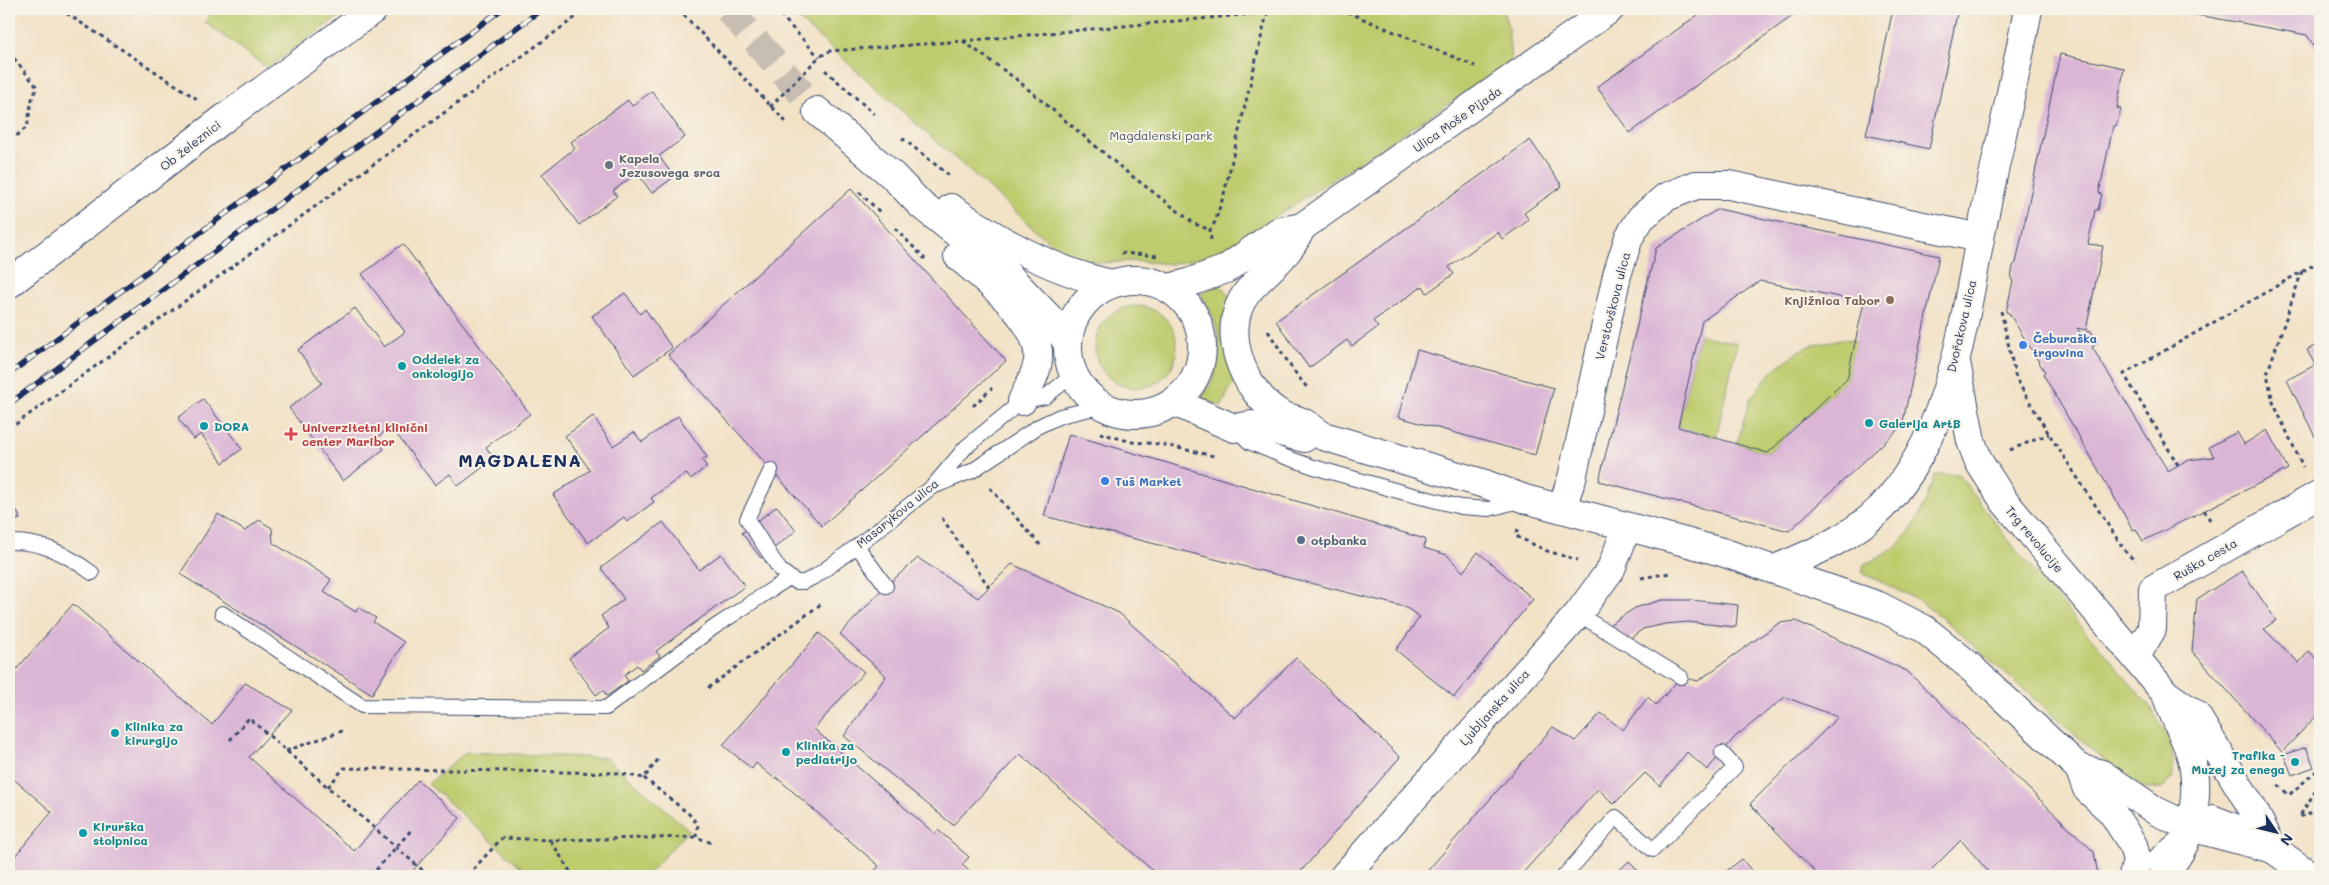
<svg xmlns="http://www.w3.org/2000/svg" width="2329" height="885" font-family="Mali,sans-serif">
<rect width="100%" height="100%" fill="#f7f3e8"/>
<filter id="ink" filterUnits="userSpaceOnUse"><feTurbulence type="fractalNoise" baseFrequency=".02" numOctaves="2"/><feDisplacementMap in="SourceGraphic" scale="10" xChannelSelector="R" yChannelSelector="G"/><feConvolveMatrix kernelMatrix="1 2 1 2 8 2 1 2 1" color-interpolation-filters="sRGB"/></filter>
<filter id="wash" filterUnits="userSpaceOnUse"><feTurbulence type="fractalNoise" baseFrequency=".0096" numOctaves="4" result="noise"/><feDisplacementMap in="SourceGraphic" scale="20" xChannelSelector="R" yChannelSelector="G"/><feGaussianBlur stdDeviation="1.12" result="paint"/><feColorMatrix in="noise" values="0 0 0 0 0 0 0 0 0 0 0 0 0 0 0 0 0 1.4 0 .05"/><feComposite in="paint" operator="in"/></filter>
<g filter="url(#wash)">
<rect width="100%" height="100%" fill="#f2e2c6"/>
<g fill="#becc6e" stroke="#6c7e66">
<polygon points="215,9 349,9 267,68 205,22"/>
<polygon points="787,9 1502,9 1508,26 1511,63 1220,253 1173,264 1133,261 1102,263 1064,255"/>
<path d="M1219 283 1232 300 1236 381 1229 390 1222 406 1201 399C1227 362 1224 331 1201 294Z"/>
<circle cx="1136" cy="347" r="41"/>
<polygon points="1699,335 1737,343 1716,438 1678,427"/>
<polygon points="1841,339 1856,341 1847,379 1768,453 1737,444 1750,399 1773,370 1805,347"/>
<path d="M1958 474 2016 550 2151 708C2164 729 2178 754 2172 779L2162 788H2144L2114 769 1946 621 1917 599 1862 573 1864 564C1910 548 1920 517 1935 475Z"/>
<polygon points="466,752 606,758 689,830 646,876 531,876 428,784"/>
</g>
<g id="blocks">
<g fill="#dab5d5" fill-rule="evenodd">
<polygon points="1706,9 1802,9 1630,133 1597,87"/>
<polygon points="1893,9 1958,9 1929,149 1866,135"/>
<polygon points="2165,9 2320,9 2320,56 2307,35"/>
<polygon points="2060,54 2124,68 2117,108 2121,109 2116,126 2113,126 2099,193 2102,194 2098,210 2095,210 2088,244 2103,246 2086,330 2077,328 2082,335 2090,330 2098,343 2092,347 2168,471 2187,460 2214,457 2209,447 2237,432 2244,444 2267,430 2288,469 2143,541 2136,529 2133,530 2043,374 2045,372 2009,313 2006,312 2013,281 2011,279 2013,266 2016,263"/>
<polygon points="652,91 685,137 659,156 674,177 652,193 637,173 613,191 617,196 579,225 542,174 575,148 571,142 628,100 632,106"/>
<polygon points="1530,140 1562,186 1524,213 1529,220 1502,239 1498,232 1449,267 1454,274 1427,293 1423,286 1373,321 1378,327 1352,346 1347,340 1309,368 1276,321"/>
<polygon points="851,189 1006,361 822,526 668,355"/>
<path d="M1718 209 1939 256 1902 426 1789 531 1599 481 1656 248ZM1760 281 1864 302 1847 379 1768 453 1678 427 1702 321Z"/>
<polygon points="403,244 530,414 486,447 494,459 458,486 450,474 435,485 391,427 376,438 384,449 343,481 289,408 322,383 298,350 355,308 384,347 405,332 362,274"/>
<polygon points="625,293 640,314 645,309 672,348 634,375 592,316"/>
<polygon points="2320,343 2320,447 2287,380 2315,365 2307,350"/>
<polygon points="1417,350 1554,388 1535,455 1398,417"/>
<polygon points="203,399 242,449 223,463 201,434 194,439 178,418"/>
<polygon points="593,416 613,446 634,432 642,442 678,416 707,457 702,460 707,467 690,479 686,473 651,498 654,502 627,522 624,517 588,543 553,495 590,470 565,436"/>
<polygon points="1069,434 1425,539 1424,548 1447,555 1463,572 1478,552 1533,599 1454,697 1396,650 1420,617 1405,607 1044,516"/>
<polygon points="9,506 18,513 20,519 9,521"/>
<polygon points="777,506 796,531 761,558 742,533"/>
<polygon points="218,514 245,531 259,520 272,528 273,543 331,579 324,592 356,612 358,607 376,618 373,622 404,642 372,694 180,574"/>
<polygon points="663,522 699,570 721,554 745,586 656,651 660,656 641,670 637,665 624,675 628,681 607,696 603,690 596,695 569,658 609,628 601,616 624,599 601,568"/>
<polygon points="918,558 978,598 1012,564 1119,613 1235,718 1296,658 1400,757 1297,876 1159,876 1020,754 953,825 844,736 886,676 840,634 886,586"/>
<polygon points="2242,571 2276,620 2264,629 2299,663 2309,651 2320,663 2320,712 2282,752 2192,651 2197,599"/>
<polygon points="1662,600 1691,600 1738,605 1736,627 1688,622 1665,624 1643,629 1625,642 1609,625 1635,608"/>
<polygon points="73,604 212,725 245,683 292,710 249,757 354,851 418,780 460,818 408,876 9,876 9,863 52,812 9,775 9,678"/>
<polygon points="1796,621 1907,671 2094,852 2098,876 1992,876 1961,840 1925,876 1819,876 1750,804 1838,717 1785,697 1735,737 1707,770 1687,752 1660,786 1645,773 1614,804 1598,789 1520,876 1423,876 1553,727 1575,741 1601,713 1623,730 1648,697 1656,705 1681,677 1698,681 1779,623"/>
<polygon points="819,633 864,672 814,729 935,834 938,830 969,857 962,865 976,876 870,876 879,866 776,777 775,779 756,763 752,769 723,745"/>
<polygon points="2306,747 2314,767 2292,775 2284,755"/>
<polygon points="1742,859 1756,876 1720,876"/>
<polygon points="1629,861 1643,876 1613,876"/>
</g>
</g>
</g>
<g filter="url(#ink)">
<use href="#blocks" fill-opacity="0" stroke="#3b4a6e" stroke-width="1"/>
<g fill="none" stroke-linecap="round" stroke-linejoin="round">
<polyline stroke="#c7beb1" stroke-width="28" stroke-dasharray="28 14" stroke-linecap="butt" points="728,9 817,111"/>
<g stroke="#3b4a6e" stroke-width="16">
<g id="service">
<polyline points="1235,428 1249,442 1285,457 1317,468 1405,493 1461,507 1489,509 1519,501"/>
<polyline points="771,470 747,519 780,570 796,582 804,582 816,576 857,546 932,487 966,447 1022,401 1045,397 1073,375"/>
<polyline points="935,486 972,471 1039,426 1060,416 1103,406"/>
<path d="M9 542C42 541 66 554 92 573"/>
<polyline points="857,546 886,586"/>
<polyline points="222,613 362,706 606,708 713,628 789,578"/>
<polyline points="1578,614 1681,677"/>
<polyline points="2137,872 2190,827 2213,812 2244,824 2260,837"/>
<polyline points="1564,876 1616,817 1653,850 1735,767 1722,753"/>
</g>
</g>
<g stroke="#3b4a6e" stroke-width="30">
<g id="minor">
<polyline points="9,284 226,117 374,9"/>
<polyline points="1562,507 1572,478 1617,275 1629,237 1641,218 1666,197 1696,185 1729,185 1980,238"/>
<polyline points="2136,656 2152,629 2153,589 2320,494"/>
<polyline points="1344,876 1578,614 1611,569 1627,527"/>
</g>
</g>
<g stroke="#3b4a6e" stroke-width="30">
<g id="tertiary">
<path d="M1610 9 1302 227C1298 235 1294 243 1288 250 1276 266 1258 278 1246 294 1219 331 1243 391 1280 414 1287 418 1297 419 1304 423 1311 427 1317 432 1323 436L1485 484 1525 499 1722 552 1879 606 1924 629 1966 663 2079 768 2087 789 2112 812 2133 845 2137 861 2133 876"/>
<polyline points="817,111 893,176 921,205 1003,270 1054,323 1067,342"/>
<path d="M951 208C1000 242 1053 271 1111 284"/>
<path d="M958 256C985 280 1048 325 1037 366 1034 378 1027 390 1022 401"/>
<circle cx="1135" cy="347" r="67"/>
<polyline points="1169,288 1188,283 1226,269 1278,232 1302,227"/>
<polyline points="1956,362 1971,441 1979,462 2004,501 2166,694 2196,715 2254,811 2273,849"/>
<polyline points="1174,402 1234,428 1252,425 1304,438"/>
<path d="M1775 569C1813 553 1853 537 1882 507 1956 428 1965 308 1986 208 2000 142 2016 75 2028 9"/>
<polyline points="2079,768 2102,774 2156,811 2190,827 2273,849 2311,876"/>
<path d="M2163 876C2170 867 2179 855 2184 844 2196 815 2200 777 2188 747 2181 729 2172 712 2166 694"/>
</g>
</g>
<g stroke="#3b4a6e" stroke-width="3" stroke-dasharray="4 4" stroke-linecap="butt">
<polyline points="60,9 197,99"/>
<polyline points="678,9 786,122"/>
<polyline points="775,9 819,57"/>
<polyline points="1340,9 1475,66"/>
<polyline points="2065,11 2066,9"/>
<polyline points="963,41 1016,79 1124,170 1195,224 1210,230"/>
<polyline points="9,52 37,87 32,99 27,127 9,142"/>
<polyline points="825,70 874,114"/>
<polyline points="770,107 819,57 830,51 963,41 1305,9"/>
<polyline points="902,138 950,176"/>
<polyline points="859,192 882,214"/>
<polyline points="895,228 925,259"/>
<polyline points="1211,240 1210,230 1215,222 1224,194 1268,9"/>
<polyline points="1121,253 1160,256"/>
<polyline points="2302,271 2267,374 2273,402 2303,467"/>
<polyline points="2001,311 2016,379 2049,434 2127,554 2136,561"/>
<polyline points="1268,331 1293,370 1309,390"/>
<polyline points="973,406 992,388"/>
<polyline points="9,429 587,9"/>
<polyline points="1100,433 1132,442 1160,444 1214,456"/>
<polyline points="2010,450 2049,434"/>
<polyline points="2178,465 2124,374 2320,261"/>
<polyline points="990,488 1041,546"/>
<polyline points="2204,510 2210,520"/>
<polyline points="942,518 989,587"/>
<polyline points="1518,529 1516,536 1547,551 1578,560"/>
<polyline points="1641,578 1670,573"/>
<polyline points="708,688 821,604"/>
<polyline points="230,740 249,718 429,876"/>
<polyline points="286,751 342,731"/>
<polyline points="644,778 689,814 698,825 696,837"/>
<polyline points="2320,784 2299,817 2320,809"/>
<polyline points="2278,785 2289,795 2320,768"/>
<polyline points="328,787 344,768 618,773 644,778 660,757"/>
<polyline points="551,841 573,876"/>
<polyline points="376,870 413,828"/>
<polyline points="468,875 502,838 550,840 696,837 712,843"/>
</g>
<use href="#service" stroke="#fff" stroke-width="14"/>
<use href="#minor" stroke="#fff" stroke-width="28"/>
<use href="#tertiary" stroke="#fff" stroke-width="28"/>
<g stroke="#1b2f5e" stroke-width="5.5">
<g id="rail">
<polyline points="9,374 502,9"/>
<polyline points="9,404 542,9"/>
</g>
</g>
<use href="#rail" stroke="#f7f3e8" stroke-width="4" stroke-dasharray="11" stroke-linecap="butt"/>
</g>
</g>
<circle fill="#6b7280" stroke="#f7f3e8" stroke-width="2" cx="609" cy="165" r="5"/>
<circle fill="#8d6e63" stroke="#f7f3e8" stroke-width="2" cx="1890" cy="300" r="5"/>
<g fill="#3f7fe0" stroke="#f7f3e8" stroke-width="2">
<circle cx="2023" cy="345" r="5"/>
<circle cx="1105" cy="481" r="5"/>
</g>
<g fill="#0f9aa8" stroke="#f7f3e8" stroke-width="2">
<circle cx="402" cy="366" r="5"/>
<circle cx="1869" cy="423" r="5"/>
<circle cx="204" cy="426" r="5"/>
<circle cx="115" cy="733" r="5"/>
<circle cx="786" cy="752" r="5"/>
<circle cx="2295" cy="762" r="5"/>
<circle cx="83" cy="833" r="5"/>
</g>
<path fill="#e0444e" stroke="#f7f3e8" stroke-width="2" d="M288.5 426.5h5v5h5v5h-5v5h-5v-5h-5v-5h5z"/>
<circle fill="#5c6f8a" stroke="#f7f3e8" stroke-width="2" cx="1301" cy="540" r="5"/>
<g text-anchor="middle" dominant-baseline="central" stroke-width="4" stroke-linejoin="round" paint-order="stroke">
<g font-size="12" fill="#1b2f5e" stroke="#f7f3e8">
<text transform="translate(1457 119) rotate(-35)">Ulica Moše Pijada</text>
<text transform="translate(190 145) rotate(-38)">Ob železnici</text>
<text transform="translate(1612 306) rotate(-76)">Verstovškova ulica</text>
<text transform="translate(1961 326) rotate(-77)">Dvořakova ulica</text>
<text transform="translate(897 513) rotate(-39)">Masarykova ulica</text>
<text transform="translate(2035 539) rotate(50)">Trg revolucije</text>
<text transform="translate(2205 559) rotate(-30)">Ruška cesta</text>
<text transform="translate(1494 707) rotate(-48)">Ljubljanska ulica</text>
</g>
<g font-size="12" fill="#445662" stroke="#f7f3e8">
<text x="1161" y="135">Magdalenski park</text>
</g>
<g font-size="12" font-weight="bold" fill="#5b616d" stroke="#f7f3e8" text-anchor="start">
<text x="619" y="158">Kapela<tspan x="619" dy="14">Jezusovega srca</tspan></text>
</g>
<g font-size="12" font-weight="bold" fill="#785e54" stroke="#f7f3e8" text-anchor="end">
<text x="1880" y="300">Knjižnica Tabor</text>
</g>
<g font-size="12" font-weight="bold" fill="#366cbe" stroke="#f7f3e8" text-anchor="start">
<text x="2033" y="338">Čeburaška<tspan x="2033" dy="14">trgovina</tspan></text>
<text x="1115" y="481">Tuš Market</text>
</g>
<g font-size="12" font-weight="bold" fill="#0d838f" stroke="#f7f3e8" text-anchor="start">
<text x="412" y="359">Oddelek za<tspan x="412" dy="14">onkologijo</tspan></text>
<text x="1879" y="423">Galerija ArtB</text>
<text x="214" y="426">DORA</text>
<text x="125" y="726">Klinika za<tspan x="125" dy="14">kirurgijo</tspan></text>
<text x="796" y="745">Klinika za<tspan x="796" dy="14">pediatrijo</tspan></text>
<text x="2285" y="755" text-anchor="end">Trafika -<tspan x="2285" dy="14">Muzej za enega</tspan></text>
<text x="93" y="826">Kirurška<tspan x="93" dy="14">stolpnica</tspan></text>
</g>
<g font-size="12" font-weight="bold" fill="#be3a42" stroke="#f7f3e8" text-anchor="start">
<text x="302" y="427">Univerzitetni klinični<tspan x="302" dy="14">center Maribor</tspan></text>
</g>
<g font-size="12" font-weight="bold" fill="#4e5e75" stroke="#f7f3e8" text-anchor="start">
<text x="1311" y="540">otpbanka</text>
</g>
<g font-size="18" font-weight="bold" letter-spacing="1" fill="#1b2f5e" stroke="#f7f3e8">
<text x="520" y="460">MAGDALENA</text>
</g>
</g>
<rect width="2329" height="885" fill="none" stroke="#f7f3e8" stroke-width="30"/>
<g transform="translate(2276 832) rotate(125)" stroke="#f7f3e8" stroke-width="4" paint-order="stroke">
<path d="M0-4L9 19L0 12L-9 19Z" fill="#1b2f5e"/>
<text y="-8" font-size="14" font-weight="bold" text-anchor="middle" fill="#1b2f5e">N</text>
</g>
</svg>
